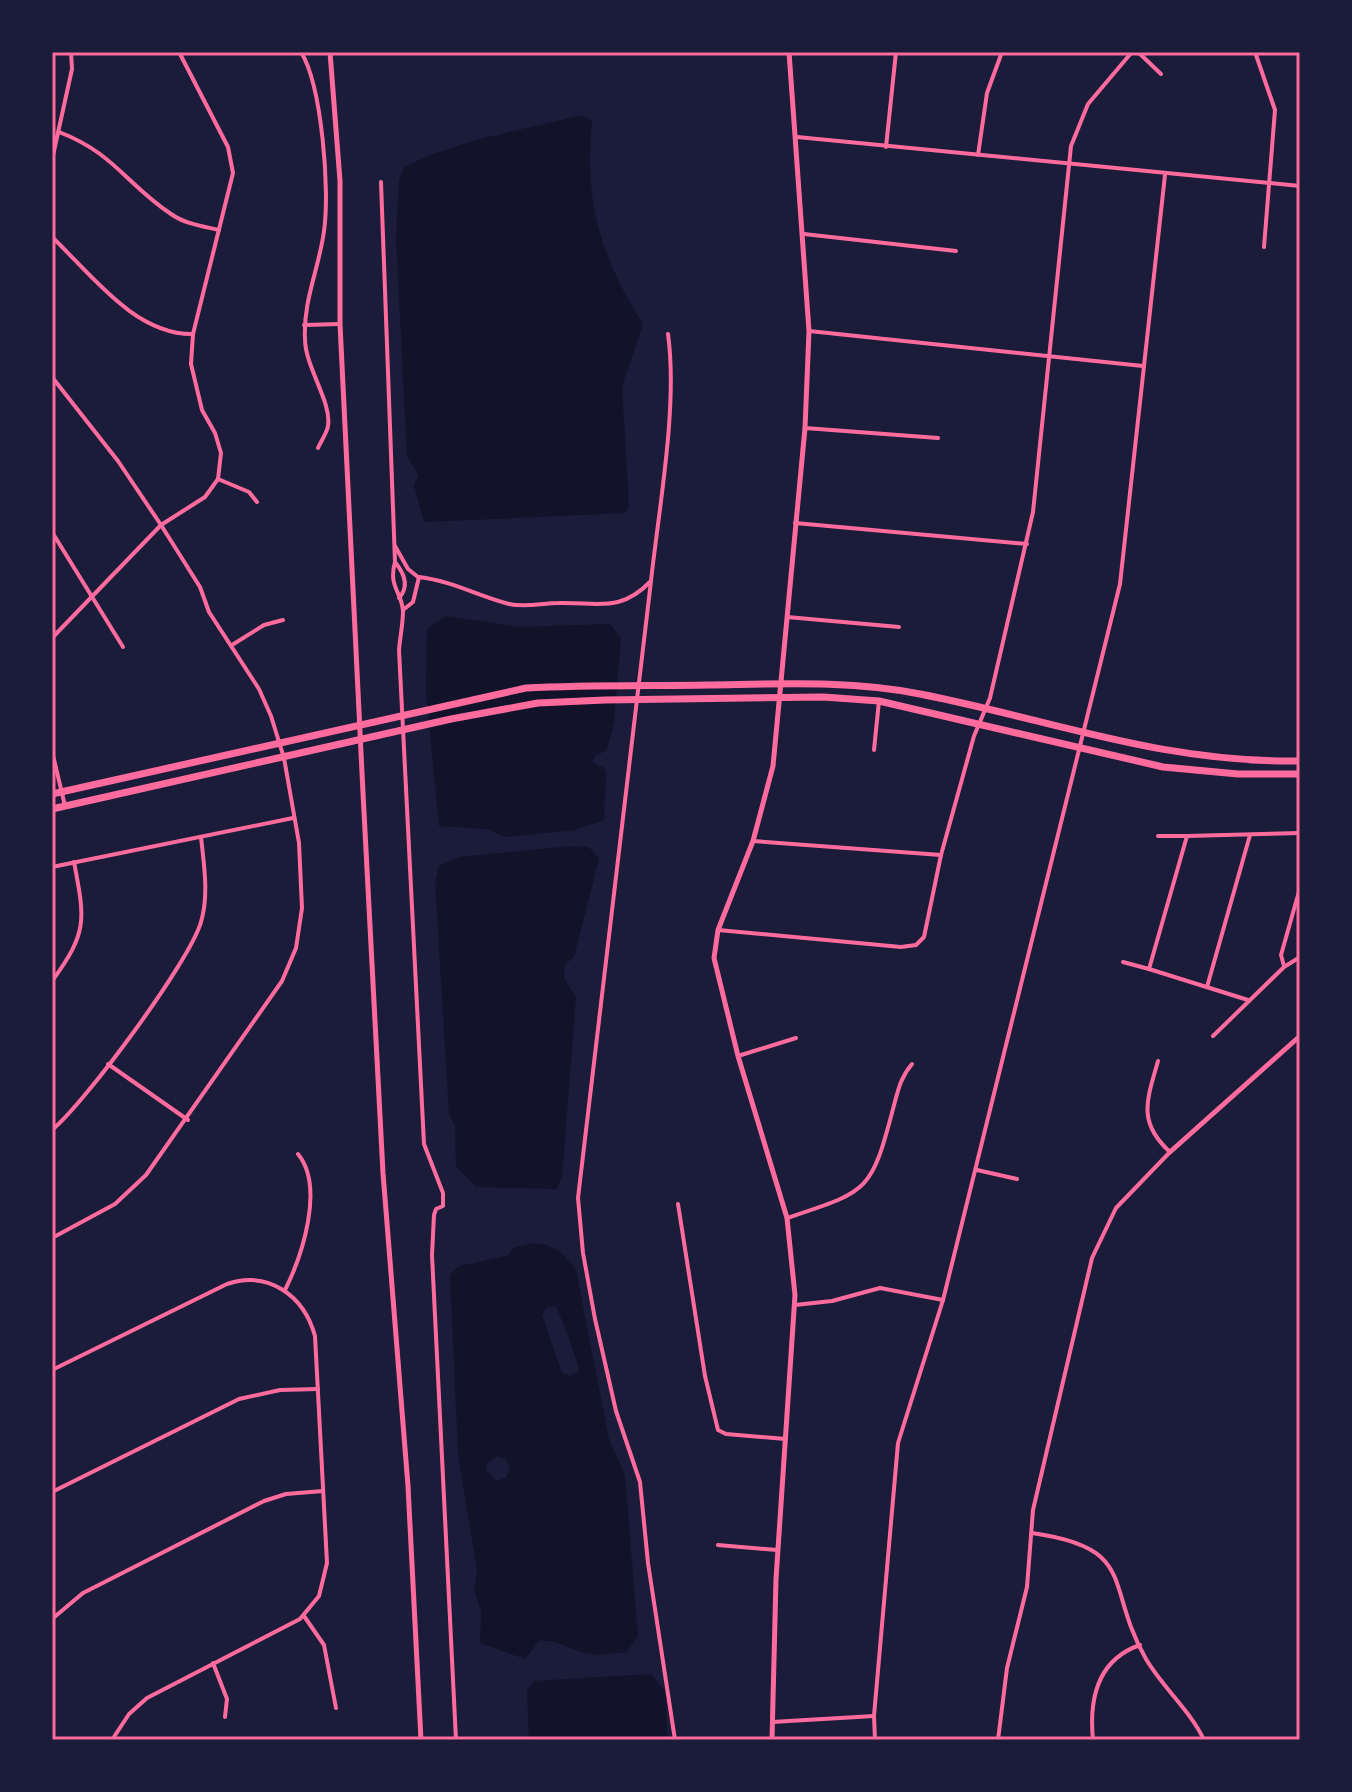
<svg xmlns="http://www.w3.org/2000/svg" width="1352" height="1792" font-family="'Nunito Sans',sans-serif">
<rect width="100%" height="100%" fill="#1b1b3a"/>
<g fill="#12122b" fill-rule="evenodd">
<path d="M582 115 592 121C584 201 600 256 643 324L622 386 629 506 625 513 424 522 414 485 419 475 407 457 396 238 399 180 404 167C463 138 519 131 582 115Z"/>
<polygon points="446,616 518,627 610,624 621,638 614,723 607,750 595,756 592,762 604,768 606,774 604,820 575,830 505,837 486,829 439,826 426,691 427,629"/>
<polygon points="572,846 589,847 599,859 574,957 565,964 564,978 576,997 562,1177 557,1189 476,1187 456,1166 455,1126 449,1114 435,882 439,866 459,857"/>
<path d="M534 1243C555 1245 564 1253 576 1270L609 1439 625 1475 638 1636 627 1652C611 1654 597 1656 582 1652 565 1648 557 1639 539 1641L525 1659 480 1643 481 1611 474 1589 477 1571 458 1454 450 1275 459 1266 507 1256 515 1247ZM547 1307H556C562 1318 578 1361 579 1371L571 1375 562 1373 542 1315ZM498 1456 506 1459 510 1468 506 1478 496 1481 486 1470 488 1462Z"/>
<polygon points="651,1674 665,1691 668,1740 529,1740 527,1691 534,1681"/>
</g>
<g fill="none" stroke-linecap="round" stroke-linejoin="round">
<g stroke="#ff6b9d" stroke-width="4">
<path d="M301 52C322 86 330 191 324 231 319 269 303 300 305 339 305 367 332 402 328 426 327 433 321 441 318 448"/>
<polyline points="1138,52 1161,74"/>
<polyline points="1255,52 1275,110 1264,247"/>
<path d="M59 132C114 153 126 184 171 214 185 224 202 226 219 230"/>
<polyline points="797,137 1300,186"/>
<polyline points="886,147 896,52"/>
<polyline points="978,155 987,93 1002,52"/>
<polyline points="52,160 72,69 71,52"/>
<path d="M381 182 395 562C388 587 402 592 403 611 403 624 400 637 399 650L424 1144 443 1193V1206L436 1209 434 1215 432 1255 456 1740"/>
<polyline points="804,234 956,251"/>
<path d="M52 237C91 274 135 335 193 334"/>
<polyline points="304,325 340,324"/>
<polyline points="809,331 1143,366"/>
<polyline points="52,377 118,461 161,525 200,587 209,612 259,689 271,716 284,758 299,843 302,908 296,948 282,981 146,1175 115,1204 52,1238"/>
<polyline points="805,428 938,438"/>
<polyline points="218,479 249,492 257,502"/>
<polyline points="795,523 1027,544"/>
<polyline points="52,532 123,647"/>
<polyline points="395,546 408,569 418,577"/>
<path d="M395 562C404 573 410 586 399 598"/>
<polyline points="651,581 578,1198 583,1253 595,1319 616,1411 640,1482 648,1563 675,1740"/>
<path d="M403 610 413 602 419 577C452 581 478 596 509 604 526 608 542 603 559 603 599 602 620 613 651 581 659 507 678 406 668 334"/>
<polyline points="787,617 899,627"/>
<polyline points="52,638 161,525 205,497 218,479 221,453 215,433 202,410 191,364 193,334 233,173 228,147 179,52"/>
<polyline points="232,645 264,625 283,620"/>
<polyline points="874,750 879,701"/>
<polyline points="52,751 65,806"/>
<polyline points="1158,836 1187,836"/>
<polyline points="753,841 941,855"/>
<polyline points="52,867 293,818"/>
<polyline points="718,930 901,947 916,945 924,937 941,855 974,736 990,698 1033,512 1071,146 1088,104 1132,52"/>
<polyline points="1123,962 1149,969"/>
<polyline points="1284,966 1281,955 1300,888"/>
<path d="M52 981C88 932 85 920 74 862"/>
<polyline points="1207,987 1250,835"/>
<polyline points="1248,1000 1149,969 1187,836 1300,833"/>
<polyline points="1213,1036 1284,967 1300,957"/>
<polyline points="738,1056 796,1038"/>
<polyline points="108,1064 188,1120"/>
<path d="M52 1130C85 1103 190 961 201 922 209 895 204 865 201 837"/>
<polyline points="977,1170 1017,1179"/>
<polyline points="678,1204 705,1376 718,1430 726,1434 786,1439"/>
<path d="M787 1218C868 1191 871 1193 893 1109 898 1091 900 1078 912 1064"/>
<path d="M285 1290C302 1256 325 1187 298 1154"/>
<polyline points="795,1305 832,1301 880,1288 943,1300"/>
<path d="M52 1370 227 1284C269 1270 304 1296 315 1336L327 1563 319 1596 300 1619 147 1698 129 1714 112 1740"/>
<polyline points="52,1492 239,1399 280,1390 318,1389"/>
<path d="M1032 1533C1139 1548 1104 1586 1146 1659 1163 1688 1190 1710 1204 1740"/>
<polyline points="718,1545 777,1550"/>
<polyline points="304,1616 324,1645 336,1708"/>
<polyline points="52,1619 83,1593 264,1501 286,1494 323,1491"/>
<polyline points="213,1663 227,1699 225,1717"/>
<polyline points="772,1722 874,1716"/>
<polyline points="875,1740 874,1716 898,1443 943,1300 1120,584 1165,175"/>
<path d="M998 1740 1007 1668 1027 1587 1033 1510 1092 1258 1116 1208 1170 1152C1137 1122 1147 1100 1158 1061"/>
<path d="M1093 1740C1089 1700 1097 1660 1140 1645"/>
</g>
<g stroke="#ff6b9d" stroke-width="5">
<polyline points="330,52 340,181 340,324 363,793 383,1173 408,1486 421,1740"/>
<polyline points="1170,1152 1300,1036"/>
<polyline points="772,1740 776,1579 795,1295 787,1218 738,1056 714,958 718,930 753,841 773,766 805,428 809,331 789,52"/>
</g>
<g stroke="#ff6b9d" stroke-width="7">
<path d="M52 794 526 688C587 685 647 686 708 685 778 684 850 680 920 694 1053 720 1160 763 1300 761"/>
<polyline points="52,809 451,719 538,703 605,700 823,697 879,701 1163,767 1238,774 1300,774"/>
</g>
</g>
<rect width="1352" height="1792" fill="none" stroke="#1b1b3a" stroke-width="108"/>
<rect x="54" y="54" width="1244" height="1684" fill="none" stroke="#ff6b9d" stroke-width="3"/>
</svg>
